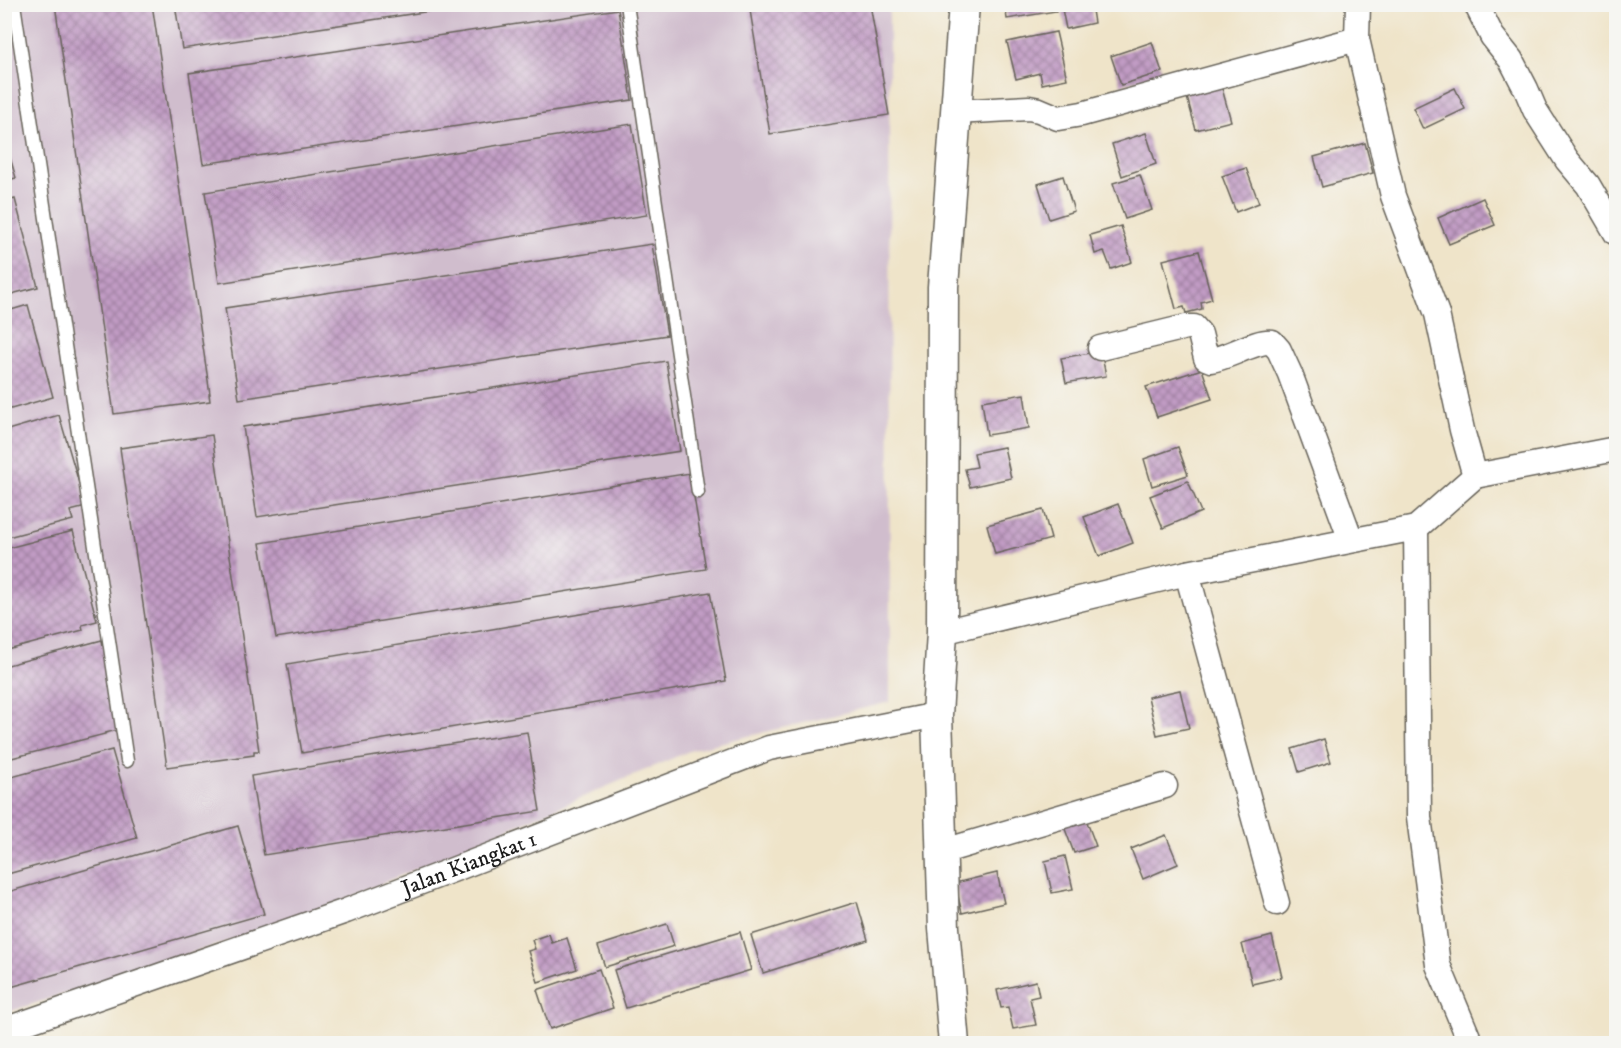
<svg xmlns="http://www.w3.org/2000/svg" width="1621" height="1048" font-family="'IM FELL DW Pica',serif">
<defs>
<pattern id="building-cross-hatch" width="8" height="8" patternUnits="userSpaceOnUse" patternTransform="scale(1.5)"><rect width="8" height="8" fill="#c19bc4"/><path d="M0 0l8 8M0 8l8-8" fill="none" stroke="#9c7e9e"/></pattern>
</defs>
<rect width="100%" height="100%" fill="#f6f6f2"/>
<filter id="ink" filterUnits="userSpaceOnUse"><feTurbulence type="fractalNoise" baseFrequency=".0167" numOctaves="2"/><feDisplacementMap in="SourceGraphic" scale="12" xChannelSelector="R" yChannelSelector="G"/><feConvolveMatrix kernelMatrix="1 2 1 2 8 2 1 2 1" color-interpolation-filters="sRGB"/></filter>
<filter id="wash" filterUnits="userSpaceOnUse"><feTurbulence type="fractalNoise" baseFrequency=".008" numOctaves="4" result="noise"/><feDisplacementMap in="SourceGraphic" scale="24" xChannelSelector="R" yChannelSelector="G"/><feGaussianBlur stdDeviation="1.35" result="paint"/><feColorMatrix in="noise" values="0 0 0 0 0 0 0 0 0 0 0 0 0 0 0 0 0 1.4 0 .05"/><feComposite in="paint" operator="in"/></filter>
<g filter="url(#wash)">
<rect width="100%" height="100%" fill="#efe4c9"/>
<polygon fill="#d0bdcd" points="5,5 889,5 890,702 694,749 307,916 5,1013"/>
<g id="blocks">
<g fill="url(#building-cross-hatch)">
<polygon points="55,4 152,4 210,394 209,394 210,401 114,414"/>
<polygon points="175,4 463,4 463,6 182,49"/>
<polygon points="749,4 870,4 889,115 770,134"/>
<polygon points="1005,4 1055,4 1056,11 1007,19"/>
<polygon points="1061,4 1091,4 1094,23 1066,29"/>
<polygon points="618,9 632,100 203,164 189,73"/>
<polygon points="1056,32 1067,79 1042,84 1040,73 1016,79 1007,42"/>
<polygon points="1152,42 1162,72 1121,85 1111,56"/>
<polygon points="1220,81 1231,121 1196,130 1185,90"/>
<polygon points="1455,88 1465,109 1423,129 1413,108"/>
<polygon points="632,124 647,215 219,283 205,192"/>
<polygon points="1146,133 1156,164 1122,176 1112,144"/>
<polygon points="4,137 16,178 4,181"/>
<polygon points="1365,143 1373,173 1322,187 1314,157"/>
<polygon points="1246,168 1259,203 1236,212 1222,176"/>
<polygon points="1140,175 1152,210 1125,219 1113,183"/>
<polygon points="1063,176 1074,211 1049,219 1038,184"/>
<polygon points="1483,198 1495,225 1449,244 1438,218"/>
<polygon points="15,199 38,287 4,296 4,202"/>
<polygon points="1121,226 1132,262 1111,269 1104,251 1095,254 1090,235"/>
<polygon points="652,244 667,335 239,399 225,308"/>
<polygon points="1199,251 1212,299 1201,302 1202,309 1186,313 1184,307 1176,309 1163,260"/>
<polygon points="28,305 53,397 4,411 4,312"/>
<polygon points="1101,351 1106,376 1066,383 1061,358"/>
<polygon points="666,361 680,451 257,517 243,427"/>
<polygon points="1202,369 1212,399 1157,417 1146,387"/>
<polygon points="1024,394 1029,428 987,435 982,401"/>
<polygon points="59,415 86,507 70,511 73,520 4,538 4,431"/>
<polygon points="212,435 259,751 254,751 254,755 167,767 120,448"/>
<polygon points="1004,447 1011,478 970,487 965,469 977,467 974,453"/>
<polygon points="1178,447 1188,475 1152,486 1144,459"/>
<polygon points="690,473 706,569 276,638 260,543"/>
<polygon points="1188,481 1201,512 1163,528 1150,496"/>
<polygon points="1118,504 1133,543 1099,556 1084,517"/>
<polygon points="1043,510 1051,539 995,554 987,525"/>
<polygon points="73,531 97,621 82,625 83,630 4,651 4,549"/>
<polygon points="710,592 726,681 302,753 287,664"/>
<polygon points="102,640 126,728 105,733 105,734 4,760 4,666"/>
<polygon points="1180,690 1189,728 1157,735 1148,697"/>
<polygon points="527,732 540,811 264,855 251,776"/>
<polygon points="1324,739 1331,762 1299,772 1292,749"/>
<polygon points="112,750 137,838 4,875 4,779"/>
<polygon points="1084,814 1096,846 1074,853 1062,821"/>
<polygon points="238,826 264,914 4,989 4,893"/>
<polygon points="1166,835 1178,864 1143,879 1131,849"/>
<polygon points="1065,856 1073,889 1052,893 1045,861"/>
<polygon points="997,873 1004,903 962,913 955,883"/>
<polygon points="857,902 868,940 763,973 751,935"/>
<polygon points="667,924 674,946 605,967 598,946"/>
<polygon points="740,932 751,970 626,1008 614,970"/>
<polygon points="549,934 552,943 567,938 577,969 538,982 528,951 535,949 532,940"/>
<polygon points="1272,936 1282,977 1252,984 1242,944"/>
<polygon points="599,969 613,1008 550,1029 537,990"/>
<polygon points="1036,981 1039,996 1030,998 1036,1025 1013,1029 1008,1007 1001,1008 997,990"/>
</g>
</g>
</g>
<g filter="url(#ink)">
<use href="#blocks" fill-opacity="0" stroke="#666259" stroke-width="1.5"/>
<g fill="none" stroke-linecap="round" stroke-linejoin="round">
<g stroke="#666259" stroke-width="15">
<g id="service">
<polyline points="14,4 127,761"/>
<polyline points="627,4 698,492"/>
</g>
</g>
<g stroke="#666259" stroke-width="27">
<g id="minor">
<polyline points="1476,4 1492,36 1511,60 1526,89 1535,110 1567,160 1588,185 1616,233"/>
<polyline points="955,112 1029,108 1039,110 1058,118 1082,114 1357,39"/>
<path d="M1100 348 1186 327H1194L1200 334 1206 358 1211 360C1230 357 1256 340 1272 342L1279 350 1290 374 1351 540"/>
<polyline points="1475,476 1616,449"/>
<polyline points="1416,528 1419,817 1438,965 1471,1044"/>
<polyline points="1187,573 1277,903"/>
<polyline points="942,632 1187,573 1416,528 1475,476 1462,430 1437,314 1393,196 1357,39 1358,4"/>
<polyline points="941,852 1165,786"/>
<path id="s1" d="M4 1030 346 911 769 748 937 715"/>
</g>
</g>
<g stroke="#666259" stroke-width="33">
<polyline id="tertiary" points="954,1044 944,928 937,715 942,632 943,287 964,4"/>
</g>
<use href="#service" stroke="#fff" stroke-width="12"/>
<use href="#minor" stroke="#fff" stroke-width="24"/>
<use href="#tertiary" stroke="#fff" stroke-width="30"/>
</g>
</g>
<g text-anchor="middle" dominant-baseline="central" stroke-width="4.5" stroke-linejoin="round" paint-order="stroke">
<g font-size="22" fill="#1c1c1c" stroke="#f6f6f2">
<text stroke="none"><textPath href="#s1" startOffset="494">Jalan Kiangkat 1</textPath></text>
</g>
</g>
<rect width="1621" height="1048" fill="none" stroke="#f6f6f2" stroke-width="24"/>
</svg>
